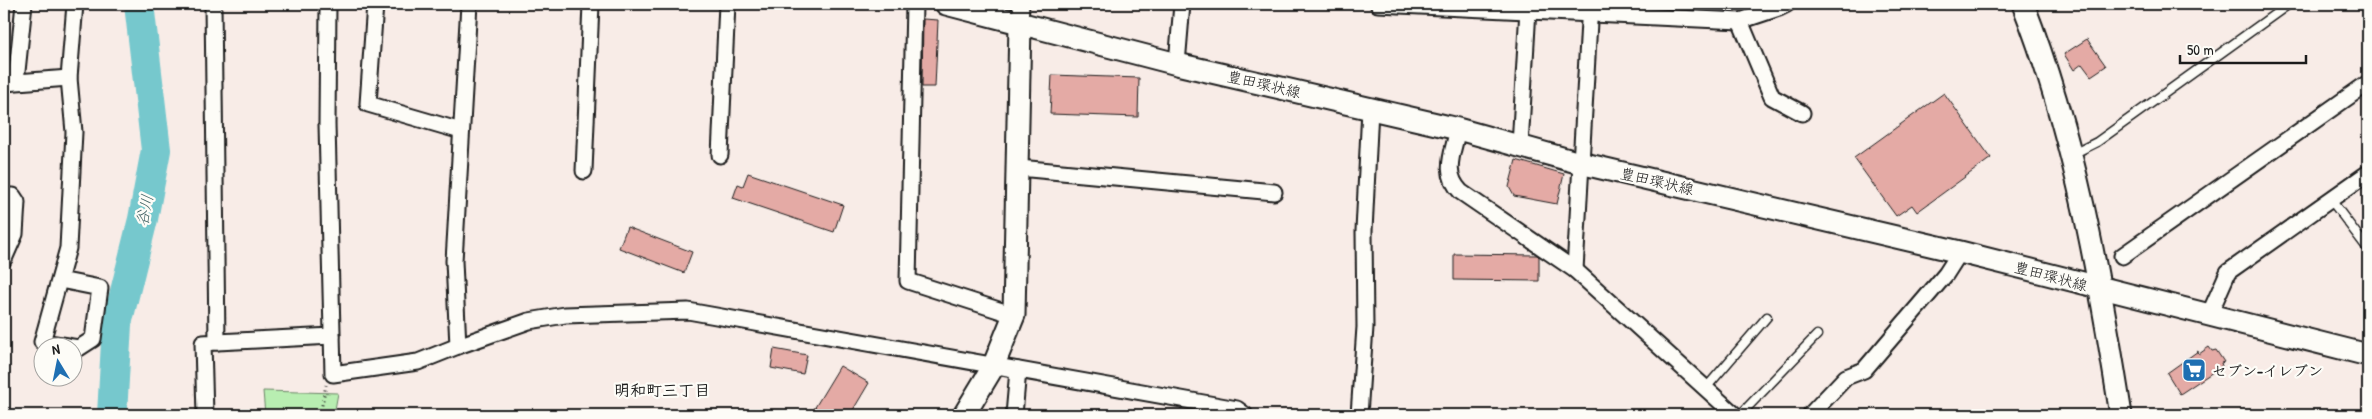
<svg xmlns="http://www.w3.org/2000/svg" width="2372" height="419" font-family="'Patrick Hand','Klee One',sans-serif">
<rect width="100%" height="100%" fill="#f8ece7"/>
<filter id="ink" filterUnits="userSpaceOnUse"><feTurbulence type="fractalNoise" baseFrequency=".02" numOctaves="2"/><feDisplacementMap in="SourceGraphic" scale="10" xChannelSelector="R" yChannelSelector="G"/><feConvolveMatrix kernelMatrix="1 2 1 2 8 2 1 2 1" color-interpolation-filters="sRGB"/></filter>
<g filter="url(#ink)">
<polygon fill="#b8eeb1" stroke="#6a8566" points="263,391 338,393 334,415 265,415"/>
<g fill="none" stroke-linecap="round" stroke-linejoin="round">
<polyline stroke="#76c8cd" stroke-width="30" points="112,415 117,324 143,219 156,150 139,4"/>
</g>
<g fill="#e4aaa5" stroke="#1c1c1c">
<polygon points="923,19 938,20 935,87 922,87"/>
<polygon points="2087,39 2106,66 2091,76 2082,64 2074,70 2064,54"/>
<polygon points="1052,75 1139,78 1138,117 1050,114"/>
<polygon points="1944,93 1991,158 1917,212 1912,205 1896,216 1854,158"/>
<polygon points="1516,160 1564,174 1557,204 1514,196 1509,187"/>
<polygon points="748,173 843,205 834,232 733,198 738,184 743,186"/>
<polygon points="627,227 692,252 684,273 619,248"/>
<polygon points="1454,254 1537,255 1539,257 1539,281 1454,280"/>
<polygon points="2209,347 2212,351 2216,350 2224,362 2221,363 2222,366 2180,394 2167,373 2198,351 2199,354"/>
<polygon points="774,349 807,355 803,374 771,368"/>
<polygon points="840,366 869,383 850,415 825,415 814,409"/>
</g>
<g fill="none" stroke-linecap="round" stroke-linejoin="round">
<g stroke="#1c1c1c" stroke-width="11">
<g id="lane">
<polyline points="2073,154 2097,142 2289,4"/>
<polyline points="2331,200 2368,249"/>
<polyline points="1706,388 1767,317"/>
<polyline points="1740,415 1817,335"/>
</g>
</g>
<g stroke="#1c1c1c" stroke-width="19">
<g id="street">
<polyline points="328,4 327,124 333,374 418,362 458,346 454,261 469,4"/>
<polyline points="375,4 368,104 461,131"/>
<polyline points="914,4 908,281 1014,315"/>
<polyline points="1378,4 1740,21 1779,8 1787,4"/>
<polyline points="1740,21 1772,97 1802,113"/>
<polyline points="1020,24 1021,4"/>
<polyline points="1177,64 1182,4"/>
<polyline points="16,81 24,4"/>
<polyline points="4,83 69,78"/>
<path d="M1458 129C1453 153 1442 173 1461 192L1575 270 1735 415"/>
<polyline points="1520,146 1528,9"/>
<polyline points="720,155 727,4"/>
<polyline points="1019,168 1274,192"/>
<polyline points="584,171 591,4"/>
<polyline points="4,196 13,196 17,202 15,234 4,259"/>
<polyline points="2122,256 2368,83"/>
<polyline points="1575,270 1590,4"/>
<polyline points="60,280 100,288 93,339 79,348 72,347"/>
<polyline points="2209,315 2228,272 2368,173"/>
<polyline points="217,342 332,336"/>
<polyline points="68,346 42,342 68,248 74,132 69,78 75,4"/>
<polyline points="458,346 529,321 565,315 688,311 1237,409 1245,415"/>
<polyline points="205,415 203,343 217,342 213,4"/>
<polyline points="1014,415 1018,370"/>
<polyline points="1359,415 1365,327 1364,231 1370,109"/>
<polyline points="1810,415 1846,377 1864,370 1946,274 1960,252"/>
</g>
</g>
<g stroke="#1c1c1c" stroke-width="25">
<g id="secondary">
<polyline points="946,4 1177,64 1458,129 1580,163 1960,252 2368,355"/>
<path d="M2023 4C2075 137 2099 275 2121 415"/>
<polyline points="964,415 993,367 1014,315 1020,24"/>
</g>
</g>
<polyline stroke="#1c1c1c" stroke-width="3" stroke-dasharray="1 4" stroke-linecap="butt" points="320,415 326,385"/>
<use href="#lane" stroke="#fdfcf7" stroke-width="8"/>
<use href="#street" stroke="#fdfcf7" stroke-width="15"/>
<use href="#secondary" stroke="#fdfcf7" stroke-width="21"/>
</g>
</g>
<defs>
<g id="supermarket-square" transform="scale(1.25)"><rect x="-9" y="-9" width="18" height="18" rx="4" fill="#1f6fb2" stroke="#fdfcf7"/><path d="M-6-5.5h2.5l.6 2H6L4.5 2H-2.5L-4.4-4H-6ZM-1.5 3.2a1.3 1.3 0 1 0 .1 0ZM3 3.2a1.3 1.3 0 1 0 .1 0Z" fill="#fff"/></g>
</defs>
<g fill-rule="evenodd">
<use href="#supermarket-square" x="2194" y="370"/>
</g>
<g text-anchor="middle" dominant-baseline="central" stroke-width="4.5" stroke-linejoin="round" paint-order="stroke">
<g font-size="15" fill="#1c1c1c" stroke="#fdfcf7">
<text transform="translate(1264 84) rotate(13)">豊田環状線</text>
<text transform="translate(1657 181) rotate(13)">豊田環状線</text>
<text transform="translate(2051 276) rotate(15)">豊田環状線</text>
</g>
<g font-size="15" font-weight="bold" fill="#1c1c1c" stroke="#fdfcf7" text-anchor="start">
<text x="2212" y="370">セブン-イレブン</text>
</g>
<g font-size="16" font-style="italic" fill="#406163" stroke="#fdfcf7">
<text transform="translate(144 210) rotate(-79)">谷川</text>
</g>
<g font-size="16" font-weight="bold" fill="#1c1c1c" stroke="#fdfcf7">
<text x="662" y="390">明和町三丁目</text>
</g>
</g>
<rect width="2372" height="419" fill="none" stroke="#fdfcf7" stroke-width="20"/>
<rect x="10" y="10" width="2352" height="399" fill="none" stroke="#1c1c1c" stroke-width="2" filter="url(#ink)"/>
<g transform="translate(58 362) rotate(350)"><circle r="24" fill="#fdfcf7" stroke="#a3a29f"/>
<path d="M0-4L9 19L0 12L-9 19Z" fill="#1f6fb2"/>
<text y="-8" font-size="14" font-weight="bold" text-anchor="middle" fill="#1c1c1c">N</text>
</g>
<path d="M2180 55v8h126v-8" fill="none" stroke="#1c1c1c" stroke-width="2.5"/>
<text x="2187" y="55" font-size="15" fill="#1c1c1c" stroke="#fdfcf7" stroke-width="4" paint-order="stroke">50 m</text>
</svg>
